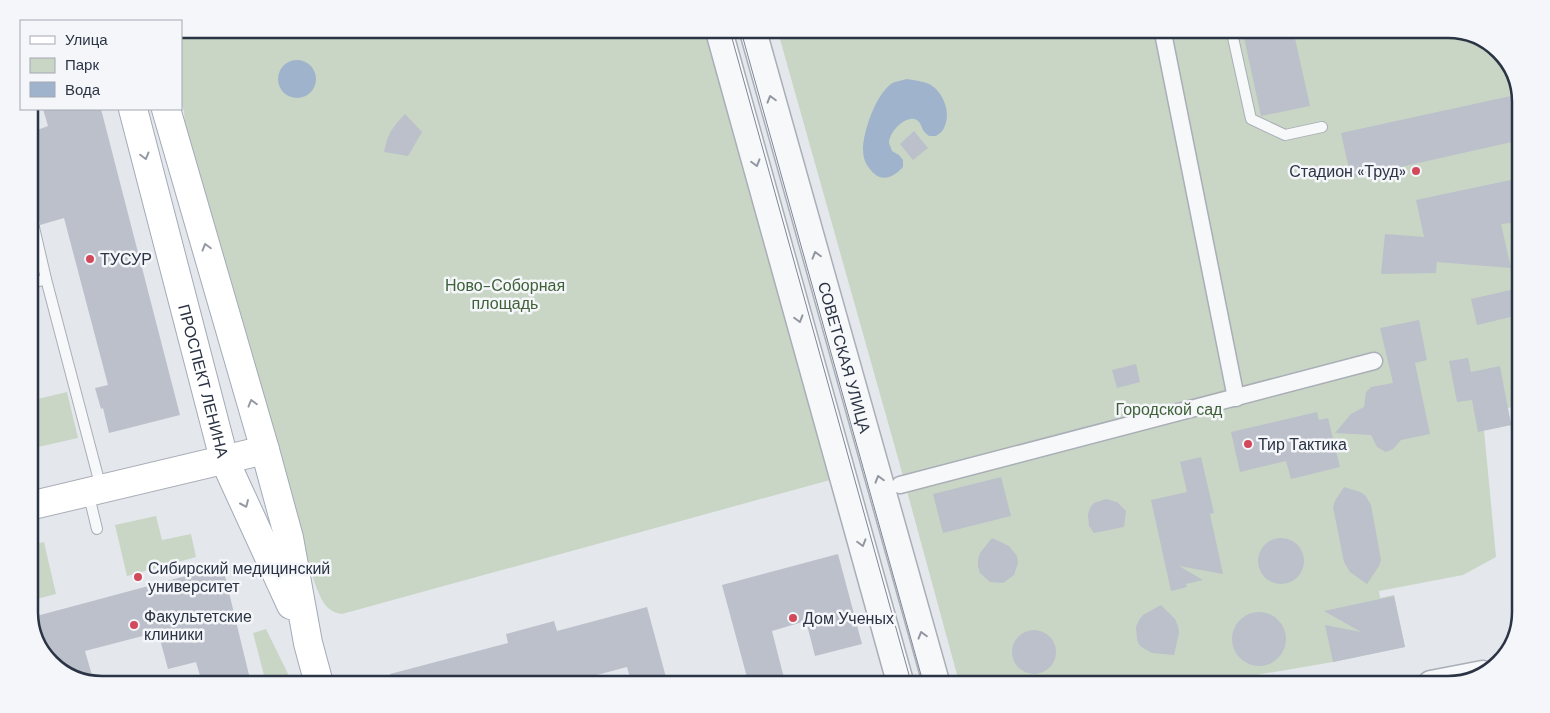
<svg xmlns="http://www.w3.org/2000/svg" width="1550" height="713" font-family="'DM Sans',sans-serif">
<rect width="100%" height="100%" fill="#e4e7ec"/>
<g fill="#c9d6c5">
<path d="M181 29 705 31 830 480 342 614C337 613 333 612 328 608 316 597 306 553 301 535L186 137 184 112 181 100Z"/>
<polygon points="778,32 1477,34 1509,61 1521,97 1518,406 1508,408 1511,425 1484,430 1496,557 1463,575 1379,591 1380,598 1394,595 1405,647 1333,662 1209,683 959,682 898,458"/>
<polygon points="67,392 78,438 29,449 29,401"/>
<polygon points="156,516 162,540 191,534 196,557 127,576 115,525"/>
<polygon points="44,542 56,594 29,601 29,546"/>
<polygon points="266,629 291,680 265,679 253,633"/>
</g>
<g fill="#9fb4cc">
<circle cx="297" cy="79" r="19"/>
<path d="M906 79C913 80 922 81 929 84 943 91 952 113 944 128 943 131 939 134 936 136H929C927 134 925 133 923 130 921 126 921 123 917 120 906 114 889 132 889 143 890 146 891 148 892 151L899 155 903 160V167C892 179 880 183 869 168 865 163 863 157 863 150 863 131 876 95 891 84 895 81 901 81 906 79Z"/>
</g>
<g fill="#bbc0ca">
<polygon points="1243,33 1294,34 1310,106 1261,116"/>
<polygon points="1520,94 1521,140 1351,178 1341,133"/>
<polygon points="43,109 101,109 180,415 109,433 103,408 101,409 95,388 108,385 64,218 40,225 36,204 34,201 29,199 29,133 48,126"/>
<polygon points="405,114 422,132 408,156 384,152 387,140 391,131 396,124"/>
<polygon points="914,131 928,148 913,160 900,144"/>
<polygon points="1520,178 1520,222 1501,224 1511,268 1437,262 1436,273 1381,274 1385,234 1424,237 1416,200"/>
<polygon points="1515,289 1519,305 1519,315 1477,325 1471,299"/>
<polygon points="1419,320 1427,360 1415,363 1430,434 1401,440 1393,449 1386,452 1377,447 1371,435 1335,433 1351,414 1364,407 1366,392 1371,387 1393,383 1380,328"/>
<polygon points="1468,358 1471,372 1500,366 1511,425 1478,432 1472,400 1457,402 1449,361"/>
<polygon points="1136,364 1140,382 1117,388 1112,370"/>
<polygon points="1317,412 1319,420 1328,418 1340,467 1291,479 1286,461 1240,472 1231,432"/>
<polygon points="1201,457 1214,513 1210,514 1223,574 1179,566 1203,580 1186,584 1187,587 1171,591 1151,500 1187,492 1180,462"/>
<polygon points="1001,477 1011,516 943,533 933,494"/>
<polygon points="1344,487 1360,492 1365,495 1371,505 1381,560 1379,566 1367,584 1350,572 1344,562 1333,507 1335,501"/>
<polygon points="1106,499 1117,502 1126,511 1124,527 1094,533 1089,526 1088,514 1090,508 1094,503"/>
<circle cx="1281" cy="561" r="23"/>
<polygon points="992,538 1009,546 1017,556 1018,563 1014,575 1003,583 990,582 980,573 978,566 978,559 980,553"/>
<polygon points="838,554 862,644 815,656 806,621 772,631 785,682 748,681 722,585"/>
<polygon points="212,569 225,576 250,679 201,679 196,662 168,669 158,632 85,651 93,679 73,679 41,652 29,618"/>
<polygon points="1394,596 1405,647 1333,662 1325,625 1361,632 1324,611"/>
<polygon points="1161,605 1175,619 1178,626 1179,633 1174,655 1152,653 1140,646 1137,640 1136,627 1139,620 1143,615"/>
<polygon points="647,607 667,681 631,681 627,667 574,681 391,680 390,674 508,643 506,634 554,621 557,631"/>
<circle cx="1259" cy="639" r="27"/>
<circle cx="1034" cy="652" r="22"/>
</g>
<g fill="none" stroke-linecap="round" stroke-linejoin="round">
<g stroke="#a9aeb7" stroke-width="12">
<g id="service">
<polyline points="1232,33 1251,119 1285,135 1322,127"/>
<polyline points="29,206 46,279 101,488"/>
<polyline points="29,284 46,279"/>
<polyline points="88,492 97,529"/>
</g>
</g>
<g stroke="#a9aeb7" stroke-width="19">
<g id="pedestrian">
<polyline points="1163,33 1236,398"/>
<polyline points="900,485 1374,361"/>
</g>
</g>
<g stroke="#a9aeb7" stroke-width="29">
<g id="tertiary">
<polyline points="719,31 900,682"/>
<path id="s1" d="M753 31 936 682"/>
<polyline points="1431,684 1483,674"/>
</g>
</g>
<g stroke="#a9aeb7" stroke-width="30">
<polyline id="secondary" points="29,506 265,450"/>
</g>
<g stroke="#a3abb8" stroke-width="30">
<g id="primary">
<path id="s2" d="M133 109 224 459 291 605"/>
<polyline points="166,109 265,450 289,538 308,643 318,680"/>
</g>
</g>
<use href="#service" stroke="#f7f8fa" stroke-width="10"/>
<use href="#pedestrian" stroke="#f7f8fa" stroke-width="16"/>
<use href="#tertiary" stroke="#f7f8fa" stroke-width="26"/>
<use href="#secondary" stroke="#fff" stroke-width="28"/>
<use href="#primary" stroke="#fff" stroke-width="28"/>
<g stroke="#7d8696" stroke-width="1">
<polyline points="730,31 911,682"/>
<polyline points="741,31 923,682"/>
</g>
</g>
<defs><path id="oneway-chevron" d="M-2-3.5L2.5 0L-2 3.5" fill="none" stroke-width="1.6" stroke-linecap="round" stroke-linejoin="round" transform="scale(1.25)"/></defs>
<g stroke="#9196a0">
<use href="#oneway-chevron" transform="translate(771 99) rotate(-106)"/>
<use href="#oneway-chevron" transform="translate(756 163) rotate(74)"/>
<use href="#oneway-chevron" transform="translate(816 255) rotate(-106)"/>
<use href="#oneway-chevron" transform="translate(799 319) rotate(74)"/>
<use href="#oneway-chevron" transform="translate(879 479) rotate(-106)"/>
<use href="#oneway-chevron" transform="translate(862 543) rotate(74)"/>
<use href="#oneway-chevron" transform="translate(922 635) rotate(-106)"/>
</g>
<g stroke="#959aa2">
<use href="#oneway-chevron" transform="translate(145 156) rotate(75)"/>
<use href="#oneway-chevron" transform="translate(206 247) rotate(-106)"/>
<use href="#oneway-chevron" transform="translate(252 403) rotate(-106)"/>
<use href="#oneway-chevron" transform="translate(245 504) rotate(66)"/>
</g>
<g fill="#d1495b" stroke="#f4f6f9" stroke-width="2">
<circle cx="1416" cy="171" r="5"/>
<circle cx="90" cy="259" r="5"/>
<circle cx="1248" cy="444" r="5"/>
<circle cx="138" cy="577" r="5"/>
<circle cx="793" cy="618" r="5"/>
<circle cx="134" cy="625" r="5"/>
</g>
<g text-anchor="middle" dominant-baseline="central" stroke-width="5" stroke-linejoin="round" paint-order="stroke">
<g font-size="16" fill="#2b3445" stroke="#f4f6f9" text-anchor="start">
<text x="1406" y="171" text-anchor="end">Стадион «Труд»</text>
<text x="100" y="259">ТУСУР</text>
<text x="1258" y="444">Тир Тактика</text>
<text x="148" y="568">Сибирский медицинский<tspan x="148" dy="18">университет</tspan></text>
<text x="144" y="616">Факультетские<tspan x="144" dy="18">клиники</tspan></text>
<text x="803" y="618">Дом Ученых</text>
</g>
<g font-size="16" fill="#3f6138" stroke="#f4f6f9">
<text x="505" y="285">Ново-Соборная<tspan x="505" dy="18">площадь</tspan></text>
<text x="1169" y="409">Городской сад</text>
</g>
<g font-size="16" fill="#2b3445" stroke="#f4f6f9">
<text stroke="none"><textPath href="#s1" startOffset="339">СОВЕТСКАЯ УЛИЦА</textPath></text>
<text stroke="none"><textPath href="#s2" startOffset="281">ПРОСПЕКТ ЛЕНИНА</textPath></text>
</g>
</g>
<path d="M0 0H1550V713H0ZM102 38H1448A64 64 0 0 1 1512 102V612A64 64 0 0 1 1448 676H102A64 64 0 0 1 38 612V102A64 64 0 0 1 102 38Z" fill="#f4f6f9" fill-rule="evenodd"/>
<path fill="none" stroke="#2b3445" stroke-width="2.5" d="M102 38H1448A64 64 0 0 1 1512 102V612A64 64 0 0 1 1448 676H102A64 64 0 0 1 38 612V102A64 64 0 0 1 102 38Z"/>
<rect x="20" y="20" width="162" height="90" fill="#f4f6f9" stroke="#a4a8b1"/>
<rect x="30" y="36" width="25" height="8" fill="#ffffff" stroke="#a4a8b1"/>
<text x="65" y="45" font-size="15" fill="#2b3445">Улица</text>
<rect x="30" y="58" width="25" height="15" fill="#c9d6c5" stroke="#a4a8b1"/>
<text x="65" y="70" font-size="15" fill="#2b3445">Парк</text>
<rect x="30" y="82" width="25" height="15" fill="#9fb4cc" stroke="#a4a8b1"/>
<text x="65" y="95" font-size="15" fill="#2b3445">Вода</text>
</svg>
